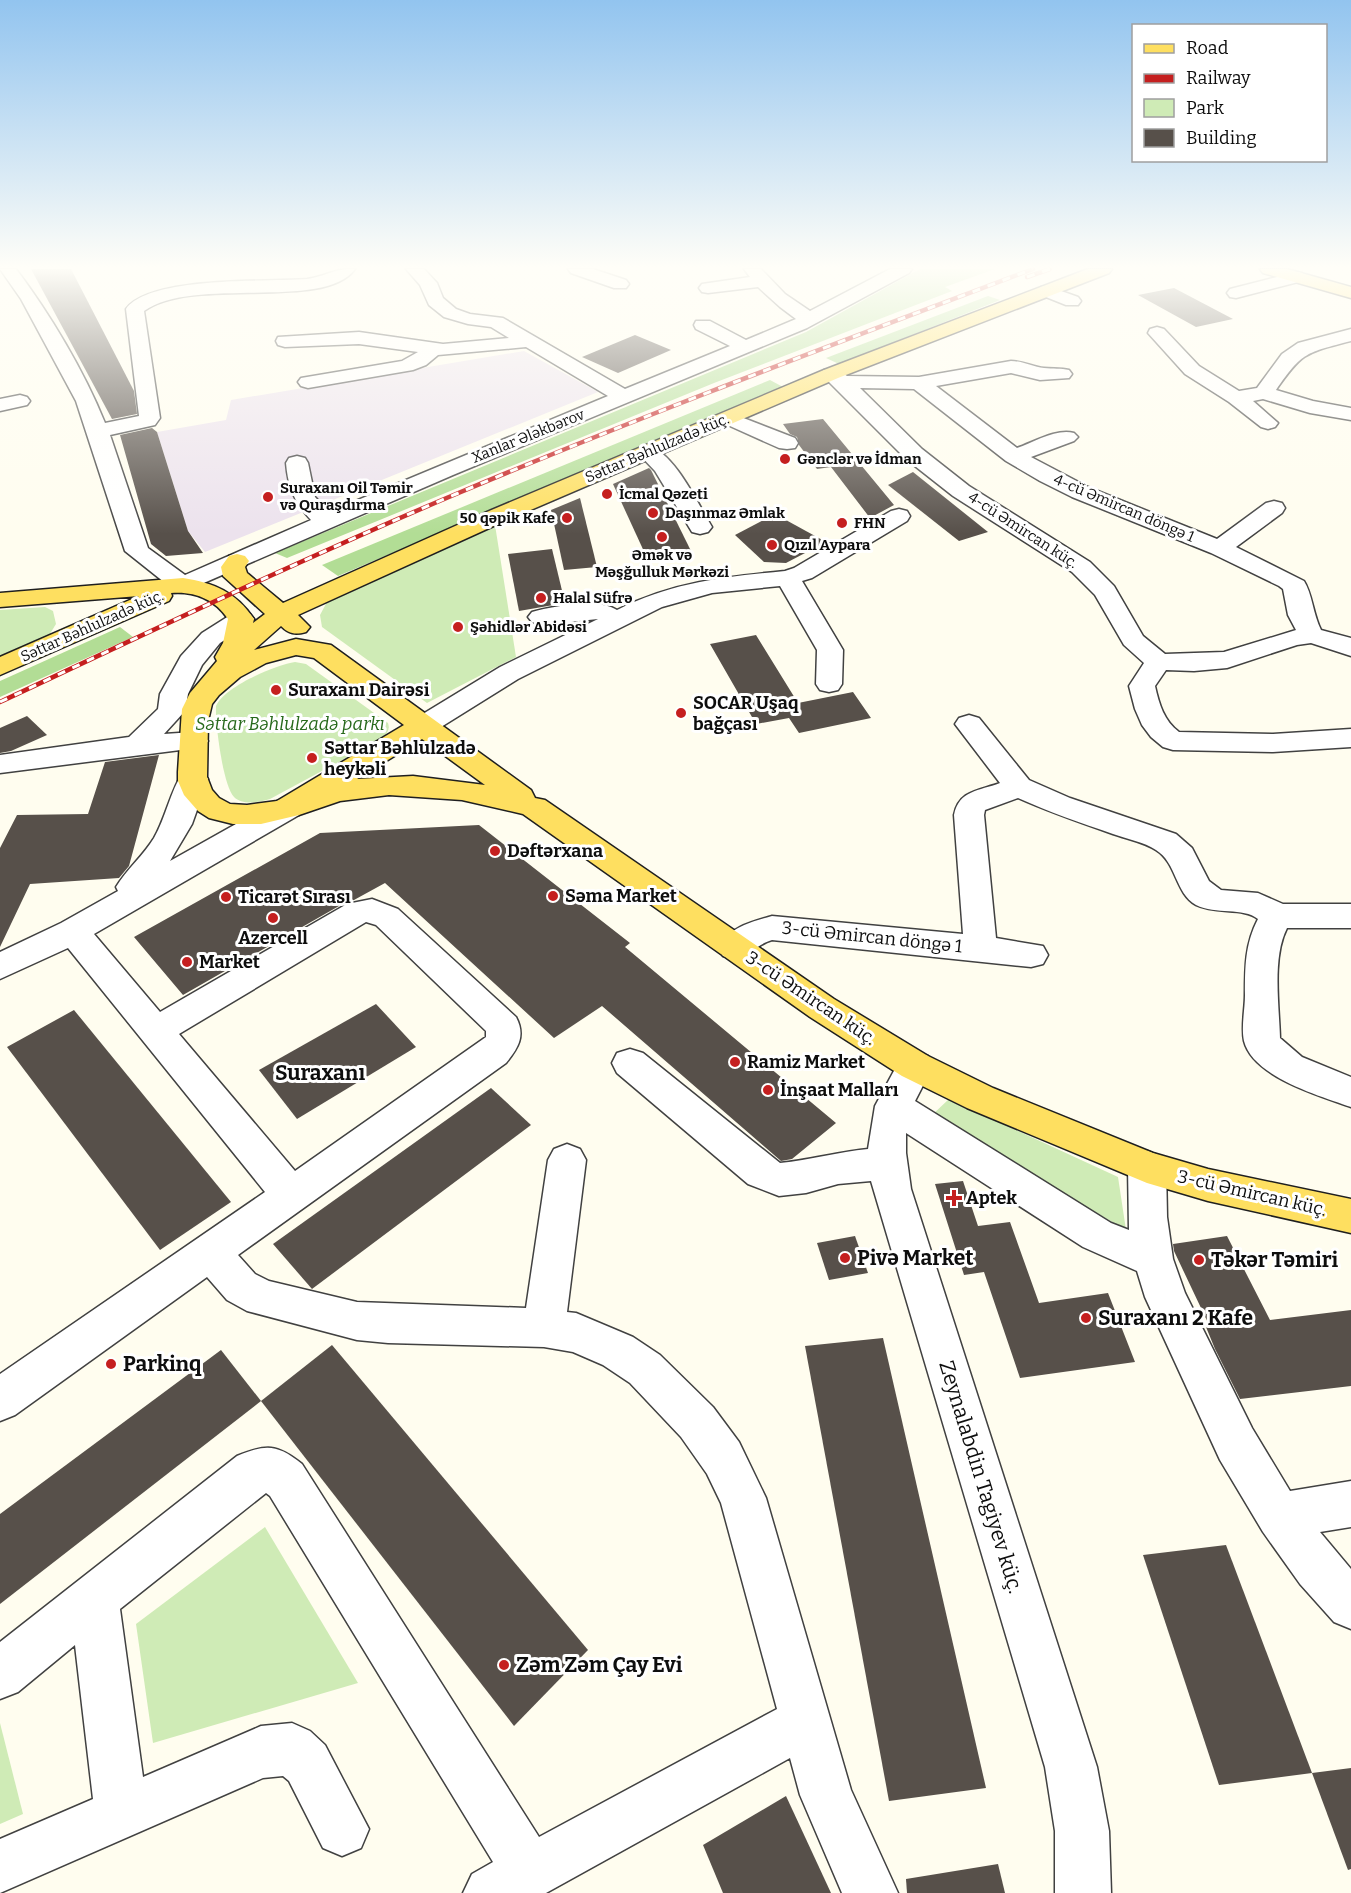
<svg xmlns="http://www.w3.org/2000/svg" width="1351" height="1893" font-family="Bitter,serif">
<rect width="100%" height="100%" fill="#fffdef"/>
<polygon fill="#ece2ed" points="524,351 598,392 205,552 188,531 157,432 226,420 231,400"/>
<g fill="#cfebb6">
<polygon points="495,525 516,657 427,703 322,627 320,615 328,600"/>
<polygon points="45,607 53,611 56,624 48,637 0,659 0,610"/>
<path d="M295 662 306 664 388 723C390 729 388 732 383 738L270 799C260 802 243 806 234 797 223 786 215 723 216 706 224 687 275 665 295 662Z"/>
<polygon points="949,1099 1118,1177 1126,1230 931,1116"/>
<polygon points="265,1527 358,1683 153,1743 136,1624"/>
<polygon points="0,1723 23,1814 0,1824"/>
</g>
<g fill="#b2dd95">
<polygon points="920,269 995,269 945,287 952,291 714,383 287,558 275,553 806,332"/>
<polygon points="988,296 1000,300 839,364 826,358"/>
<polygon points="770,380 783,387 338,576 322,565"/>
<polygon points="120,627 133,637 0,697 0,681"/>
</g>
<g fill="#57504a">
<polygon points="31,269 71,269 134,391 137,414 112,419"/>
<polygon points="1174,288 1233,319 1196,327 1138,295"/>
<polygon points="635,335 671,350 618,373 582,357"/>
<polygon points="823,419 894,505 870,518 831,467 817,469 799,445 797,437 790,434 783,424"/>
<polygon points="152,428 157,432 188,531 203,553 166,556 151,544 120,435"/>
<polygon points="649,468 651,470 691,551 647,558 613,484"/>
<polygon points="913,472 988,532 959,541 888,485"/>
<polygon points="580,498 597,567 564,570 551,510"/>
<polygon points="775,514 826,542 786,563 764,562 735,535"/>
<polygon points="552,549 565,603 519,611 508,554"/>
<polygon points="756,635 798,703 853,692 871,718 799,733 789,718 756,724 710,644"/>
<polygon points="27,716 47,735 11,751 0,753 0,728"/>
<polygon points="159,755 129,866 119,878 30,884 0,947 0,848 17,815 88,814 105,762"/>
<polygon points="479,825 630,943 625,947 836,1123 792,1159 781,1161 602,1006 554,1038 385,883 354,900 346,902 183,995 134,937 320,833"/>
<polygon points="376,1004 416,1047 297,1119 259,1070"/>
<polygon points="74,1010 231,1202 160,1250 7,1047"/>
<polygon points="491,1088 531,1125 312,1289 273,1244"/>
<polygon points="963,1181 978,1226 1010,1222 1039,1303 1108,1293 1135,1362 1020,1378 984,1272 964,1275 935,1184"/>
<polygon points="855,1236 868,1273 829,1280 817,1243"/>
<polygon points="1227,1236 1270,1320 1351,1310 1351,1386 1240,1399 1215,1349 1206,1327 1210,1327 1174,1251 1173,1244"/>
<polygon points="883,1338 986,1788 889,1801 805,1346"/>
<polygon points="332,1345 588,1650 514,1726 261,1401"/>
<polygon points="221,1350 261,1401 0,1604 0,1514"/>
<polygon points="1226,1545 1312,1773 1219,1785 1143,1555"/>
<polygon points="1351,1768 1351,1869 1348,1870 1312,1773"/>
<polygon points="786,1796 831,1893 723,1893 703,1845"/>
<polygon points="998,1864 1005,1893 907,1893 906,1879"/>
</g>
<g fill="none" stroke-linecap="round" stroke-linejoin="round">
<g stroke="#414141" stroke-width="3">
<g id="minor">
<path d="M0 269H16C50 314 84 371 105 423L139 416 126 309C149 276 268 282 307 279 327 276 334 268 355 269 324 312 194 275 144 311L160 418 155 425 110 435 148 548 185 575 311 520C294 502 288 487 286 463L289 458 297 456 305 458 308 463 315 497 329 512 608 396 526 347 438 355 426 365 413 370 308 388 301 386 298 382 301 378 402 361 418 352 359 344 285 347 278 345 276 341 278 337 359 332 443 344 509 338 491 327 468 324 444 317 429 305 420 285 406 269H424L437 283 443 298 456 309 470 314 503 318 625 389 730 346 696 329 694 325 696 321H710L746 340 796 319 780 307 758 287 708 293 702 292 699 288 702 284 750 277 744 269H761L785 294 810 311 890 269H912L909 273 807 328 453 475 183 592 174 590 125 551 76 401 21 299Z"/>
<polygon points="568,269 593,269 626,280 629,284 626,288 614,288 571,273"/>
<polygon points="1296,272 1302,273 1305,277 1302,281 1236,298 1230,297 1227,293 1230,289"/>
<polygon points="1047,286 1078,297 1081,301 1078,305 1066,305 1041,295 1038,291 1041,287"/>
<path d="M1157 327 1164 329 1199 366 1239 391 1257 388 1282 354 1298 343 1351 329V341C1306 353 1303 351 1276 390L1313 401 1351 408V420L1310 413 1263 399 1253 401 1278 423 1275 427 1268 429 1261 427 1229 402 1185 374 1148 333 1150 329Z"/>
<path d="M1011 361C1023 361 1033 367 1044 368 1053 369 1061 368 1069 370L1072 374 1069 378 1040 380 1011 373 936 386 1017 448C1034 442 1057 428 1074 433L1078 437 1074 441 1031 457 1088 487 1217 539 1266 503 1274 501 1282 503 1285 508 1282 513 1236 547 1304 581C1312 593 1313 614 1321 630L1351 638V656L1311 643 1297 645 1227 668 1194 671 1166 670 1155 686C1159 704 1164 721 1179 732L1273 734 1351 729V747L1273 752 1173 750 1163 747 1151 737 1142 725 1135 709 1129 686 1144 663 1124 645 1095 595 1072 572 953 496 906 459 821 374 824 370H838L847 376 919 377ZM860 388 914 389 1006 461 1040 481 1072 497 1211 553 1279 586 1283 589 1288 615 1296 630 1224 652 1165 654 1143 636 1114 586 1090 562 969 486 922 449Z"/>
<polygon points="20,395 27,397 30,401 27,405 0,411 0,399"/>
<polygon points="728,412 795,438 798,443 795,448 787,449 779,448 721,422 718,418 721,414"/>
<path d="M648 446C674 452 698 504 712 527L708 532 700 534 692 532 655 471 637 452 640 447Z"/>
<path d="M899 509 907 511 910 516 907 521 812 578 802 581 843 650 842 684 838 690 829 692 820 690 816 684 817 650 780 586 712 593 662 607 518 679 433 732 423 735 413 732 409 726 413 720 500 667 598 619 541 625 532 622 528 617 532 612C554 606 598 598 617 610 673 582 724 577 785 571L794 568 891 511Z"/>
<polygon points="241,611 250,614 254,619 250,624 220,643 202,665 188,694 185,711 164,734 194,732 204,735 208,741 204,747 0,773 0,755 129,737 158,709 160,694 181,656 202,633 232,614"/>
<path d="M969 715 979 718 1029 780 1070 798 1176 834 1192 848 1209 881 1221 890 1258 893 1283 904H1351V928H1287C1272 957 1279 1005 1280 1038L1302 1057 1351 1077V1107C1320 1096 1253 1077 1244 1041 1241 1027 1245 1009 1245 995 1245 967 1245 944 1258 919 1243 907 1216 915 1196 905 1175 893 1177 863 1156 850 1144 842 1127 839 1113 834 1081 823 1049 812 1018 798L985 810 984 815 996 938 1043 946 1048 955 1043 964 1031 967 772 940C751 946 749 963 723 956L718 947C730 927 751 922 772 916L963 934 954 815C959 790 979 791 1000 783L955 724 959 718Z"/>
<path d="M193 770 203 772 208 779 192 824 170 861 277 801 288 798 299 801 303 808 299 815 94 934 160 1012 347 904 372 899 398 909 516 1017C526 1036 518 1048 506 1063L238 1255 255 1274 269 1281 357 1302 526 1308 548 1160 554 1149 567 1144 580 1149 586 1160 567 1312 576 1313 633 1337 660 1355 713 1407 739 1442 766 1498 851 1790 898 1893H842L800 1795 790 1758 546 1893H463L472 1874 493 1862 270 1496 266 1493 120 1609 143 1777 261 1726 292 1723 310 1731 325 1745 369 1829 361 1848 342 1856 323 1848 289 1781 283 1776 263 1778 0 1893V1839L93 1799 75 1645 18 1692 0 1699V1642L237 1456C266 1444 277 1444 302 1464L539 1837 777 1709 721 1503 707 1474 681 1437 630 1383 603 1365 573 1352 544 1347 388 1343 357 1340 247 1311 227 1300 207 1277 15 1415 0 1421V1374L265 1192 68 948 0 979V952L61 923 118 891 116 887C127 869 143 856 154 838 166 817 170 792 183 772ZM366 922 376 925 486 1031V1037L295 1171 179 1034Z"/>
<path d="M630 1049 643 1053 780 1163C810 1160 838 1152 868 1149L875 1106 902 1056 915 1052 928 1056 933 1066 915 1101 1111 1223 1129 1230 1128 1167 1134 1156 1147 1151 1160 1156 1166 1167 1167 1217 1173 1259 1185 1293 1252 1428 1290 1491 1351 1481V1527L1320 1532 1351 1569V1629L1334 1622 1300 1584 1263 1532 1220 1460 1145 1297 1137 1271 1083 1247 906 1133V1153L911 1189 1097 1767 1109 1831 1111 1893H1055V1831L1045 1767 871 1181 838 1184 806 1193 779 1196 748 1184 617 1073 612 1063 617 1053Z"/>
</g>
</g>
<g stroke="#1f1f1f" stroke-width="3">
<g id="major">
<path d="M1088 269H1112L1109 273 838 378 498 524 298 615 310 627 306 632C295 635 289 634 281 626L254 650 296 639 331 645 531 790 535 798 545 800 834 999 928 1056 993 1088 1153 1153 1208 1169 1351 1199V1233L1208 1201 1147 1183 967 1108 902 1076 810 1017 523 814 462 800 389 795 340 801 299 815 261 824H233L209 818 198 811 184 795 178 781V772L182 709 190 693 217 661 215 657 223 643 228 619C215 599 194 591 171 593L172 596 169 601 0 675V657L139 596 0 607V593L183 578C214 583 236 592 254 619L253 623 265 614 223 576 221 567 229 556 237 554 245 556 249 561 245 567 247 573 283 603 482 514 824 370ZM296 655 314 658 404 725 277 801 247 805 230 804 219 798 212 790 207 777 208 721 212 704 219 695 240 677 266 663ZM422 739 485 785 413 776 357 779Z"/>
<polygon points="1260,269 1287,269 1351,287 1351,298 1263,273"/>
</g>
</g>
<use href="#minor" fill="#fff" fill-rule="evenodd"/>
<use href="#major" fill="#fedf60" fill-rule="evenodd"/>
<g stroke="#c51f1f" stroke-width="4.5">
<g id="rail">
<polyline points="1027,277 1050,269"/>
<path d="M0 702C151 631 302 559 456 494 646 414 840 342 1033 269"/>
</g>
</g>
<use href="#rail" stroke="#fff" stroke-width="3" stroke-dasharray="8" stroke-linecap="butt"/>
</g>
<linearGradient id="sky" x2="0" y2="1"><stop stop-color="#92c4ef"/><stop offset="0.5" stop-color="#fffef8"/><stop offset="1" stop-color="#fffef8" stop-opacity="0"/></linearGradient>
<rect width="1351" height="534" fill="url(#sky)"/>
<g fill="#c51f1f" stroke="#fff" stroke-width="2">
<circle cx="785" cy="459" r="6"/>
<circle cx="607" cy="494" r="6"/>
<circle cx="268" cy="497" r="6"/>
<circle cx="653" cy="513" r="6"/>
<circle cx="567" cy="518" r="6"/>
<circle cx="842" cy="523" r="6"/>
<circle cx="662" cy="537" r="6"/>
<circle cx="772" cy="545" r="6"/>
<circle cx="541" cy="598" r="6"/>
<circle cx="458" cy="627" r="6"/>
<circle cx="276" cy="690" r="6"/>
<circle cx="681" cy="713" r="6"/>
<circle cx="312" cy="758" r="6"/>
<circle cx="495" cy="851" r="6"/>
<circle cx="553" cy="896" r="6"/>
<circle cx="226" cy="897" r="6"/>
<circle cx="273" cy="918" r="6"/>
<circle cx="187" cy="962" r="6"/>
<circle cx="735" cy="1062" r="6"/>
<circle cx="768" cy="1090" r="6"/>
<path d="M951 1189h6v6h6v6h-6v6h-6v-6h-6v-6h6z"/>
<circle cx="845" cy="1258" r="6"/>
<circle cx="1199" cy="1260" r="6"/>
<circle cx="1086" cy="1318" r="6"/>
<circle cx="111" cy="1364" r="6"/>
<circle cx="504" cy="1665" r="6"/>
</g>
<g text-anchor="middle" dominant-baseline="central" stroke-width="6" stroke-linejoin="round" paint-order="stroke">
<g font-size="15" fill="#0e0e0e" stroke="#fff">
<text transform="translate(528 436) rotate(-22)">Xanlar Ələkbərov</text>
<text transform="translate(657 448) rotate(-23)">Səttar Bəhlulzadə küç.</text>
<text transform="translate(1124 508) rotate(23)">4-cü Əmircan döngə 1</text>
<text transform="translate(1023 530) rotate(33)">4-cü Əmircan küç.</text>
<text transform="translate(92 626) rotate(-24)">Səttar Bəhlulzadə küç.</text>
</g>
<g font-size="15" font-weight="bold" fill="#0e0e0e" stroke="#fff" text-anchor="start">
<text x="797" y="459">Gənclər və İdman</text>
<text x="280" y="488">Suraxanı Oil Təmir<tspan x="280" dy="17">və Quraşdırma</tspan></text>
<text x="619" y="494">İcmal Qəzeti</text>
<text x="665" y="513">Daşınmaz Əmlak</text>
<text x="555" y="518" text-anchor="end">50 qəpik Kafe</text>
<text x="854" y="523">FHN</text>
<text x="784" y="545">Qızıl Aypara</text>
<text x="662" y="555" text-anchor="middle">Əmək və<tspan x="662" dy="17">Məşğulluk Mərkəzi</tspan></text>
<text x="553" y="598">Halal Süfrə</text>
<text x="470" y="627">Şəhidlər Abidəsi</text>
</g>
<g font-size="18" font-weight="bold" fill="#0e0e0e" stroke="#fff" text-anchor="start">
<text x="288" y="690">Suraxanı Dairəsi</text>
<text x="693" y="703">SOCAR Uşaq<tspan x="693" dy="21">bağçası</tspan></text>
<text x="324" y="748">Səttar Bəhlulzadə<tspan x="324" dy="21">heykəli</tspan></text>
<text x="507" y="851">Dəftərxana</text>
<text x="565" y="896">Səma Market</text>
<text x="238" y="897">Ticarət Sırası</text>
<text x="273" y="938" text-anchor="middle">Azercell</text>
<text x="199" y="962">Market</text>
<text x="747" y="1062">Ramiz Market</text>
<text x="780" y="1090">İnşaat Malları</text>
<text x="966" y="1198">Aptek</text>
</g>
<g font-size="18" font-style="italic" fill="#27691b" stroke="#fff">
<text x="290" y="724">Səttar Bəhlulzadə parkı</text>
</g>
<g font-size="18" fill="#0e0e0e" stroke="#fff">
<text transform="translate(872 937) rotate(6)">3-cü Əmircan döngə 1</text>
<text transform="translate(811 998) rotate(34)">3-cü Əmircan küç.</text>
<text transform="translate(1252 1193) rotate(13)">3-cü Əmircan küç.</text>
</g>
<g font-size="21" font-weight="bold" fill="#0e0e0e" stroke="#fff">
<text x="320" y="1073">Suraxanı</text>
</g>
<g font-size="21" font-weight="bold" fill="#0e0e0e" stroke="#fff" text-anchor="start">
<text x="857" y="1258">Pivə Market</text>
<text x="1211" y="1260">Təkər Təmiri</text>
<text x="1098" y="1318">Suraxanı 2 Kafe</text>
<text x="123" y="1364">Parkinq</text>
<text x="516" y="1665">Zəm Zəm Çay Evi</text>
</g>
<g font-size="21" fill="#0e0e0e" stroke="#fff">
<text transform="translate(981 1477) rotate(73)">Zeynalabdin Tagiyev küç.</text>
</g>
</g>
<rect x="1132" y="24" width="195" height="138" fill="#ffffff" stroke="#9f9f9f" stroke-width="1.5"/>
<rect x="1144" y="44" width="30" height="9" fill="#fedf60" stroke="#9f9f9f" stroke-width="1.5"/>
<text x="1186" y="54" font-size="18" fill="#0e0e0e">Road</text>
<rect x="1144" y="74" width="30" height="9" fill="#c51f1f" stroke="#9f9f9f" stroke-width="1.5"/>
<text x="1186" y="84" font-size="18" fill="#0e0e0e">Railway</text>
<rect x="1144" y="99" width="30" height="18" fill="#cfebb6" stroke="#9f9f9f" stroke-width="1.5"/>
<text x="1186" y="114" font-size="18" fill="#0e0e0e">Park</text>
<rect x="1144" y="129" width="30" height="18" fill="#57504a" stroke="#9f9f9f" stroke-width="1.5"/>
<text x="1186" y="144" font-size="18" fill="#0e0e0e">Building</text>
</svg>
